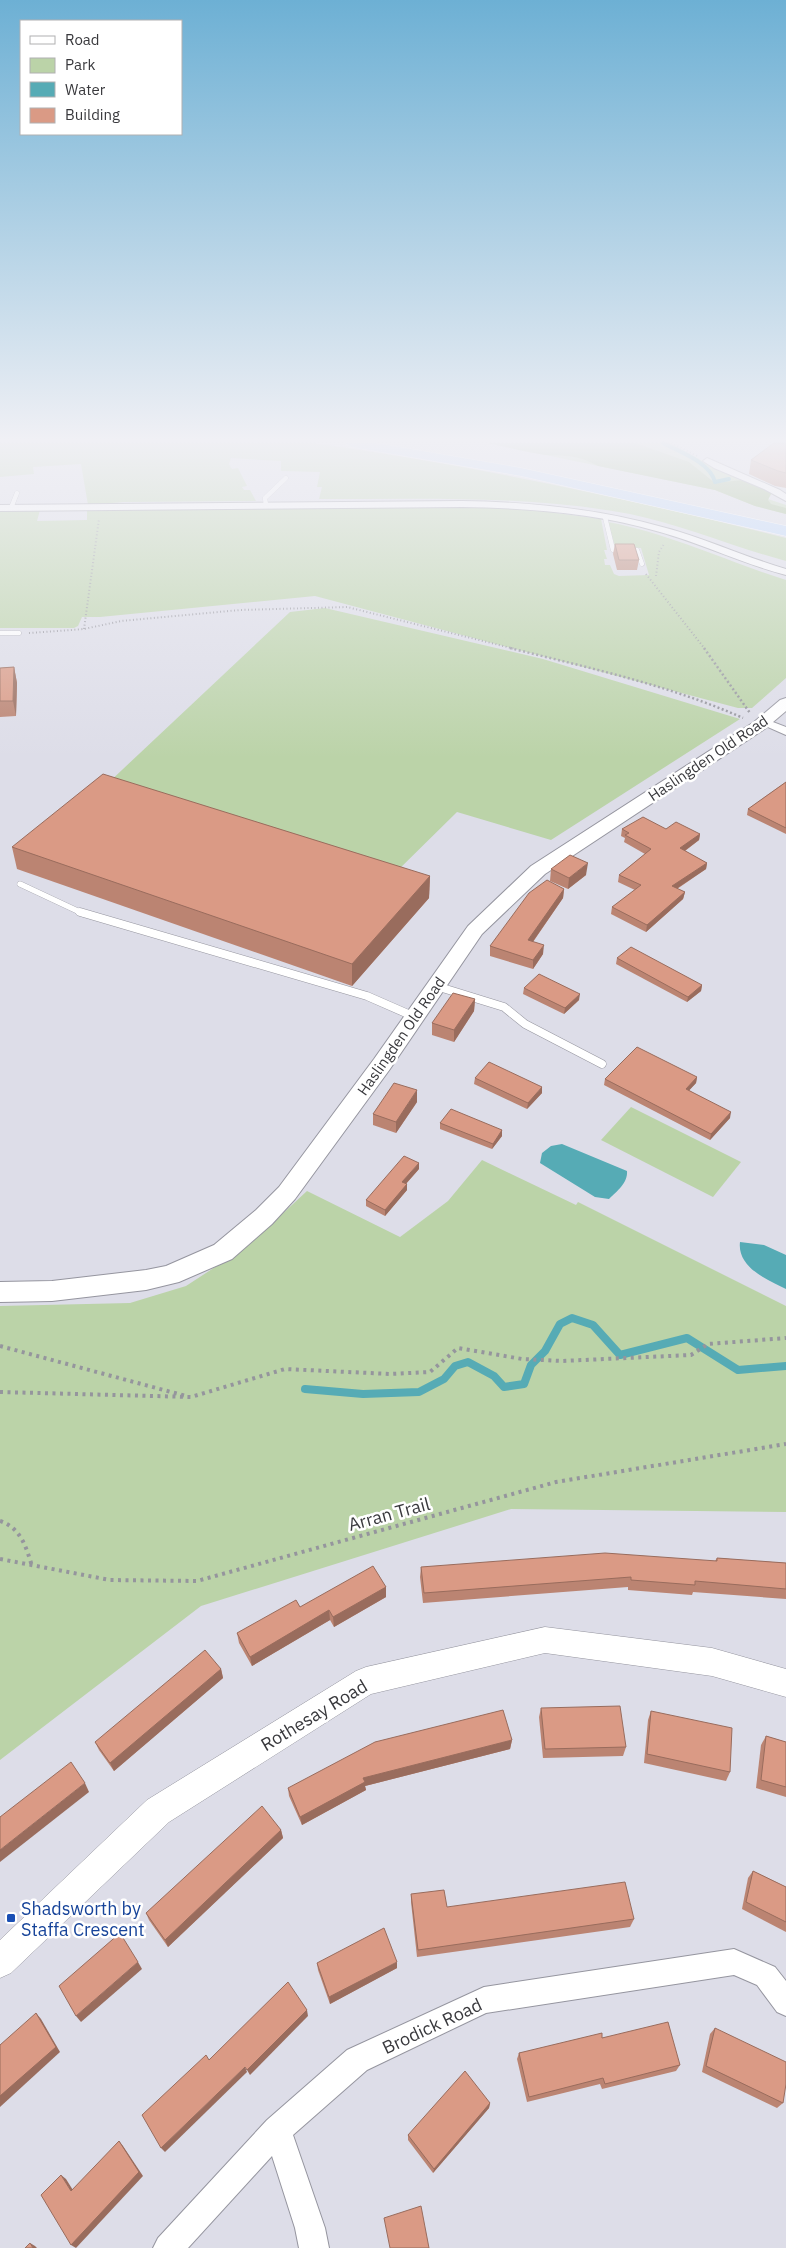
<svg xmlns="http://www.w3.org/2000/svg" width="786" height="2248" font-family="'IBM Plex Sans',sans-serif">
<rect width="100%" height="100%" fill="#dddde8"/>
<g fill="#bbd3a8">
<path d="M0 443H313C472 465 630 499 786 538V561C733 547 683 525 630 514 527 495 423 499 319 499L322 487H317L320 472 281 471V461L231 458 229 464 232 469 238 468 247 486 242 487 244 490H250L256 501 124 502 88 505 81 464 33 467 34 474 0 477Z"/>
<polygon points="488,443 670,443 724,473 772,492 768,499 786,505 786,514 755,506 715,490"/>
<path d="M493 507 549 512 601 519 607 550H604L607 559H604L605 565H610L614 574 619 576 649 575 641 548 615 547 608 522C671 534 726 561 786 580V678L752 708H738L315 596 100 617H82L78 626 74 628H0V511L40 510 37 521 87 520V510Z"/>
<polygon points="325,608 543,659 740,719 551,840 457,812 390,878 106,785 290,612"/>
<polygon points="631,1107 741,1162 713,1197 601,1140"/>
<polygon points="482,1160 576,1205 578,1202 786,1306 786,1512 511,1509 201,1606 0,1760 0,1306 130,1303 186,1286 249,1245 307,1191 400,1237 448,1201"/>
</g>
<path fill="#99b67e" d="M488 443H635L689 462 715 483 743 480 772 492 768 500 771 504 786 508V514L755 506 715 490 598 466C578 455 568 456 546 455 527 453 507 447 488 443Z"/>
<g fill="#56abb5">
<path d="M562 1144 627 1171C628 1183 617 1191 609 1199L595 1197 540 1163 542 1153 551 1146Z"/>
<path d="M740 1242 764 1245 786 1255V1289C767 1280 737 1267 740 1242Z"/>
</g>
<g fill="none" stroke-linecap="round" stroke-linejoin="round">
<path stroke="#56abb5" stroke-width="4" d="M663 443C680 452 710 462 715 482L729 479"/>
<polyline stroke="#56abb5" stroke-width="8" points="305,1389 363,1394 419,1392 444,1379 455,1366 468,1362 494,1376 504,1387 524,1384 531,1365 545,1351 560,1324 572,1318 593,1325 620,1355 687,1338 738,1370 786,1366"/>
<g stroke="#95959f" stroke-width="5">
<g id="service-far2">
<polyline points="266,505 265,498 286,478"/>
<polyline points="11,508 17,493"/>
<polyline points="605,517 613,550 637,550 642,564"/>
<polyline points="0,633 19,633"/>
</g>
</g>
<g stroke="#95959f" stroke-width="6">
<polyline id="service-far1" points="20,884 84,914"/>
</g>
<g stroke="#95959f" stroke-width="9">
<g id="service">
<polyline points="80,912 367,996 415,1017"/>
<polyline points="436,986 504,1007 525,1024 602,1064"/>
</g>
</g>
<g stroke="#95959f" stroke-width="2">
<g id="minor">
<polygon points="707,458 780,490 786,494 786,501 764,489 714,468 703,461"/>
<path d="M462 501C531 502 600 509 666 528 707 539 745 557 786 569V575C743 564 703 544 660 532 596 513 528 508 462 507L0 511V505Z"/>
<polygon points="765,719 786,727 786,735 761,724 759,722 761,720"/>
<polygon points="734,1949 775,1967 786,1981 786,2016 777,2012 757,1985 734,1975 486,2013 367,2070 293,2135 325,2228 329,2248 299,2248 295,2228 272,2156 188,2248 153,2248 158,2238 267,2120 347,2050 484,1987"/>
</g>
</g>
<g stroke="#95959f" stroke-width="1">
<polygon id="tertiary" points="545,1627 712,1648 786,1669 786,1697 712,1676 545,1653 371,1694 169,1822 11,1973 0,1978 0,1940 147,1800 356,1671 366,1667"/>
</g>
<g stroke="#95959f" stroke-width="2">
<polygon id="secondary" points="786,698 786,711 766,728 545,874 482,934 390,1069 295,1199 272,1224 232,1259 179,1282 146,1290 52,1301 0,1302 0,1282 52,1281 146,1270 166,1266 214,1245 256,1210 279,1187 374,1059 468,926 531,866 754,722 780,700"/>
</g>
<g stroke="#fff" stroke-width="1">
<polygon id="motorway" points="345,443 376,443 521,468 786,526 786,536 521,476 352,447"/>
</g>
<g stroke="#95959d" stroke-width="2" stroke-dasharray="1 2.5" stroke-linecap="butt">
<polyline points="671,443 697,456"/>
<polyline points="646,574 705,649"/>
<polyline points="656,576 659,552 664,544"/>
<polyline points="84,629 99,519"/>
<polyline points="29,633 84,629 121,621 240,610 347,607 515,649"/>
</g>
<g stroke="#95959d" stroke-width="2.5" stroke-dasharray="2 2.5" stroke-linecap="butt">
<path d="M510 648C589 668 669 685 743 718"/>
<polyline points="704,648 750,713"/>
</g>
<g stroke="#95959d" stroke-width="4" stroke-dasharray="3 4.5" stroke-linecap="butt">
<polyline points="0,1346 186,1396"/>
<polyline points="0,1392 191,1397 285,1369 390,1374 430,1372 458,1348 522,1359 562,1361 691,1355 708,1344 786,1338"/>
<path d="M0 1521C21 1528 26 1547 32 1566"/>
<polyline points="0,1559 110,1580 197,1581 556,1482 786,1444"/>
</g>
<use href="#service-far2" stroke="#fff" stroke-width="4.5"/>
<use href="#service-far1" stroke="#fff" stroke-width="5.5"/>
<use href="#service" stroke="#fff" stroke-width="8"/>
<use href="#minor" fill="#fff" fill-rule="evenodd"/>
<use href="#tertiary" fill="#fff" fill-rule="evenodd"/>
<use href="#secondary" fill="#fff" fill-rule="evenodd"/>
<use href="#motorway" fill="#b9d6ff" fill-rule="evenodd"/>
</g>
<g fill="#bb8472">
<polygon points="786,443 786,488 775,486 749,474 751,460"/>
<polygon points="615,544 639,560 637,570 617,570 613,554"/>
<polygon points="14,667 17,683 16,716 0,717 0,668"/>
<polygon points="786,782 786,834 747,815 748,809"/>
<polygon points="622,829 666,829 700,834 699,840 685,851 707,863 706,869 677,889 685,892 683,899 646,932 611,914 612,907 635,890 618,882 619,875 645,854 624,842 625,838 621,836"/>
<polygon points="12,847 430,876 429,898 352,986 17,869"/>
<polygon points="551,869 586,875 568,889 550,881"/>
<polygon points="564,889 563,898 533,942 543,954 533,969 490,956 490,946"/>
<polygon points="617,958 702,985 701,991 687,1002 616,964"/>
<polygon points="524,988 579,1000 564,1014 523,994"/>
<polygon points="475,999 474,1011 454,1042 432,1035 432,1023"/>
<polygon points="697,1077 696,1083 689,1090 730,1118 710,1140 604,1085 605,1079"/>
<polygon points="475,1078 542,1093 527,1109 474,1084"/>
<polygon points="417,1102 396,1133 373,1125 373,1114"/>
<polygon points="440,1123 502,1130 502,1136 492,1149 440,1129"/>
<polygon points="419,1169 406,1184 407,1190 385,1216 366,1206 366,1200"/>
<polygon points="717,1558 786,1563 786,1599 693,1592 692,1595 628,1590 628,1587 423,1603 420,1577 421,1567 715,1561"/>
<polygon points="386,1587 386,1597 334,1627 330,1620 252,1666 239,1643 237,1633"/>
<polygon points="221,1669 223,1678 114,1771 99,1750 95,1742"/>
<polygon points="541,1708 626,1747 623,1756 543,1758 539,1717"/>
<polygon points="651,1711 730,1772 726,1781 644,1763 648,1720"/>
<polygon points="766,1736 786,1742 786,1797 756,1788 761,1745"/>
<polygon points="512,1740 510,1749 365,1786 366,1790 302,1825 289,1796 288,1788"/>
<polygon points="281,1830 283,1838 168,1947 149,1920 146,1913"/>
<polygon points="753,1871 786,1887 786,1932 742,1909 748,1878"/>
<polygon points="411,1894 447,1907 634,1919 630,1927 417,1957 411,1902"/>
<polygon points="317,1963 397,1968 330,2004 318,1970"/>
<polygon points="715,2028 783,2103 777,2108 702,2072 710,2034"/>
<polygon points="602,2038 680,2065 676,2071 602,2089 600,2084 527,2102 517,2059 519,2053"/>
<polygon points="490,2103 489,2108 433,2173 408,2140 408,2135"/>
</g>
<g fill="#996c5d">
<polygon points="14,667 17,683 16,716 13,701"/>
<polygon points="700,834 699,840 679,855 680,848"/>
<polygon points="588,863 586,875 568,889 569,878"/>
<polygon points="707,863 706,869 670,893 672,886"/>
<polygon points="430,876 429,898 352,986 352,964"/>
<polygon points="564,889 563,898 527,950 528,940"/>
<polygon points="685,892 683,899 646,932 647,925"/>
<polygon points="544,945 543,954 533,969 533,960"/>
<polygon points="702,985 701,991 687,1002 688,997"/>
<polygon points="580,994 579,1000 564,1014 565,1008"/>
<polygon points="475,999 474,1011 454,1042 454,1030"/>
<polygon points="697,1077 696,1083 685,1095 686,1089"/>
<polygon points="542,1087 542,1093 527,1109 528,1103"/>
<polygon points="417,1090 417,1102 396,1133 396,1122"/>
<polygon points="731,1112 730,1118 710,1140 711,1134"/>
<polygon points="502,1130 502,1136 492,1149 493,1144"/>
<polygon points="419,1163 419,1169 402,1188 402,1182"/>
<polygon points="407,1184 407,1190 385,1216 385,1210"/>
<polygon points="386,1587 386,1597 334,1627 333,1617"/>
<polygon points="329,1610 330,1620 252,1666 250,1657"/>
<polygon points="221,1669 223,1678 114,1771 110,1763"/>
<polygon points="512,1740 510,1749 365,1786 366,1790 302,1825 300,1817 363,1778"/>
<polygon points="85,1783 89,1792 0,1862 0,1850"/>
<polygon points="281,1830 283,1838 168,1947 165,1940"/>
<polygon points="138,1962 142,1969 81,2022 76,2016"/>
<polygon points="397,1962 397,1968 330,2004 329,1997"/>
<polygon points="307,2010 308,2016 250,2075 247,2070"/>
<polygon points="36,2013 41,2019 60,2052 0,2107 0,2096"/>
<polygon points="245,2067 247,2072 165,2152 161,2148"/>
<polygon points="490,2103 489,2108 433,2173 434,2169"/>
<polygon points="119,2141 123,2146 143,2176 76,2248 71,2245"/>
<polygon points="61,2175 66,2179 76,2195 71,2191"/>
<polygon points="30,2243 35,2246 37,2248 33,2248"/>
</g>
<g fill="#da9a85" stroke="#996c5d">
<polygon points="774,443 786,443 786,473 778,471 751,460"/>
<polygon points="615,544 634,544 639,560 619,560"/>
<polygon points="14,667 13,701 0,701 0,668"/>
<polygon points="103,774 430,876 352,964 12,847"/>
<polygon points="786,782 786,828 748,809"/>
<polygon points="643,817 666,829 676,822 700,834 680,848 707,863 672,886 685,892 647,925 612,907 641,885 619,875 651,849 625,835 629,833 622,829"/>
<polygon points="570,855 588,863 569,878 551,869"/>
<polygon points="547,880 564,889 528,940 544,945 533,960 490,946 529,893"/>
<polygon points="631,947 702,985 688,997 617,958"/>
<polygon points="539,974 580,994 565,1008 524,988"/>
<polygon points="453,993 475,999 454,1030 432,1023"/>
<polygon points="637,1047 697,1077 686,1089 731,1112 711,1134 605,1079"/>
<polygon points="489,1062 542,1087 528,1103 475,1078"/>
<polygon points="394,1083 417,1090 396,1122 373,1114"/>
<polygon points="451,1109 502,1130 493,1144 440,1123"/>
<polygon points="404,1156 419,1163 402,1182 407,1184 385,1210 366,1200"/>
<polygon points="605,1553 717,1561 717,1558 786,1563 786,1589 695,1581 695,1585 631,1580 631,1577 424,1593 421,1567"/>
<polygon points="373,1566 386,1587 333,1617 329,1610 250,1657 237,1633 296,1600 300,1607"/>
<polygon points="205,1650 221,1669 110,1763 95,1742"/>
<polygon points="620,1706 626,1747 545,1749 541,1708"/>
<polygon points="503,1710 512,1740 363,1778 365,1782 300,1817 288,1788 375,1742"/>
<polygon points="651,1711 732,1728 730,1772 647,1754"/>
<polygon points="766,1736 786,1742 786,1787 761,1780"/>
<polygon points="71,1762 85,1783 0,1850 0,1817"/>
<polygon points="262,1806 281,1830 165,1940 146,1913"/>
<polygon points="753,1871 786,1887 786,1922 746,1902"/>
<polygon points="625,1882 634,1919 418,1950 411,1894 444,1890 447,1907"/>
<polygon points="384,1928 397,1962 329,1997 317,1963"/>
<polygon points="120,1933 138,1962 76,2016 59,1986"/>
<polygon points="288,1982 307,2010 247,2070 245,2067 161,2148 142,2115 206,2055 209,2060"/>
<polygon points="36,2013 56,2047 0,2096 0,2045"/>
<polygon points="668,2022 680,2065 605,2084 603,2078 529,2097 519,2053 602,2033 602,2038"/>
<polygon points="715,2028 786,2062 786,2084 783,2103 706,2066"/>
<polygon points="465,2071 490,2103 434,2169 408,2135"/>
<polygon points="119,2141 139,2172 71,2245 41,2195 61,2175 71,2191"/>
<polygon points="421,2206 429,2248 390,2248 384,2218"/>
<polygon points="30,2243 33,2248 25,2248"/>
</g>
<linearGradient id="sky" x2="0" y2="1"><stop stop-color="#6db0d4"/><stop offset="0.58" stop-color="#f0f0f5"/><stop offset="1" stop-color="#f0f0f5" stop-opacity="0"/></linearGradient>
<rect width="786" height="758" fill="url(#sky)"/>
<rect fill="#1a4fb4" stroke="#fff" stroke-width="2" x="6" y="1913" width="10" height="10" rx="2.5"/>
<g text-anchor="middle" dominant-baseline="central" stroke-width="5" stroke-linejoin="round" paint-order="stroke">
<g font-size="15" fill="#39393d" stroke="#fff">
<text transform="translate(708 758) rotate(-34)">Haslingden Old Road</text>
<text transform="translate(401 1036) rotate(-55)">Haslingden Old Road</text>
</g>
<g font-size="18" fill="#39393d" stroke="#fff">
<text transform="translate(389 1514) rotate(-15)">Arran Trail</text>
<text transform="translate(314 1715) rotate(-31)">Rothesay Road</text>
<text transform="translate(432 2026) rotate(-25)">Brodick Road</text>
</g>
<g font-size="18" fill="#164399" stroke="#fff" text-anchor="start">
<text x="21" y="1908">Shadsworth by<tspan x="21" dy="21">Staffa Crescent</tspan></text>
</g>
</g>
<rect x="20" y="20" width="162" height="115" fill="#ffffff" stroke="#b0b0b1"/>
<rect x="30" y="36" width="25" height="8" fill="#ffffff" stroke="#b0b0b1"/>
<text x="65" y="45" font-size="15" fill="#39393d">Road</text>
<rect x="30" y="58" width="25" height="15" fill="#bbd3a8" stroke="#b0b0b1"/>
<text x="65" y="70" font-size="15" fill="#39393d">Park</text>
<rect x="30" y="82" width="25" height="15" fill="#56abb5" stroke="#b0b0b1"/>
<text x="65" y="95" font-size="15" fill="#39393d">Water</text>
<rect x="30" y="108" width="25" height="15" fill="#da9a85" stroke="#b0b0b1"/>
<text x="65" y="120" font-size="15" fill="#39393d">Building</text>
</svg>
